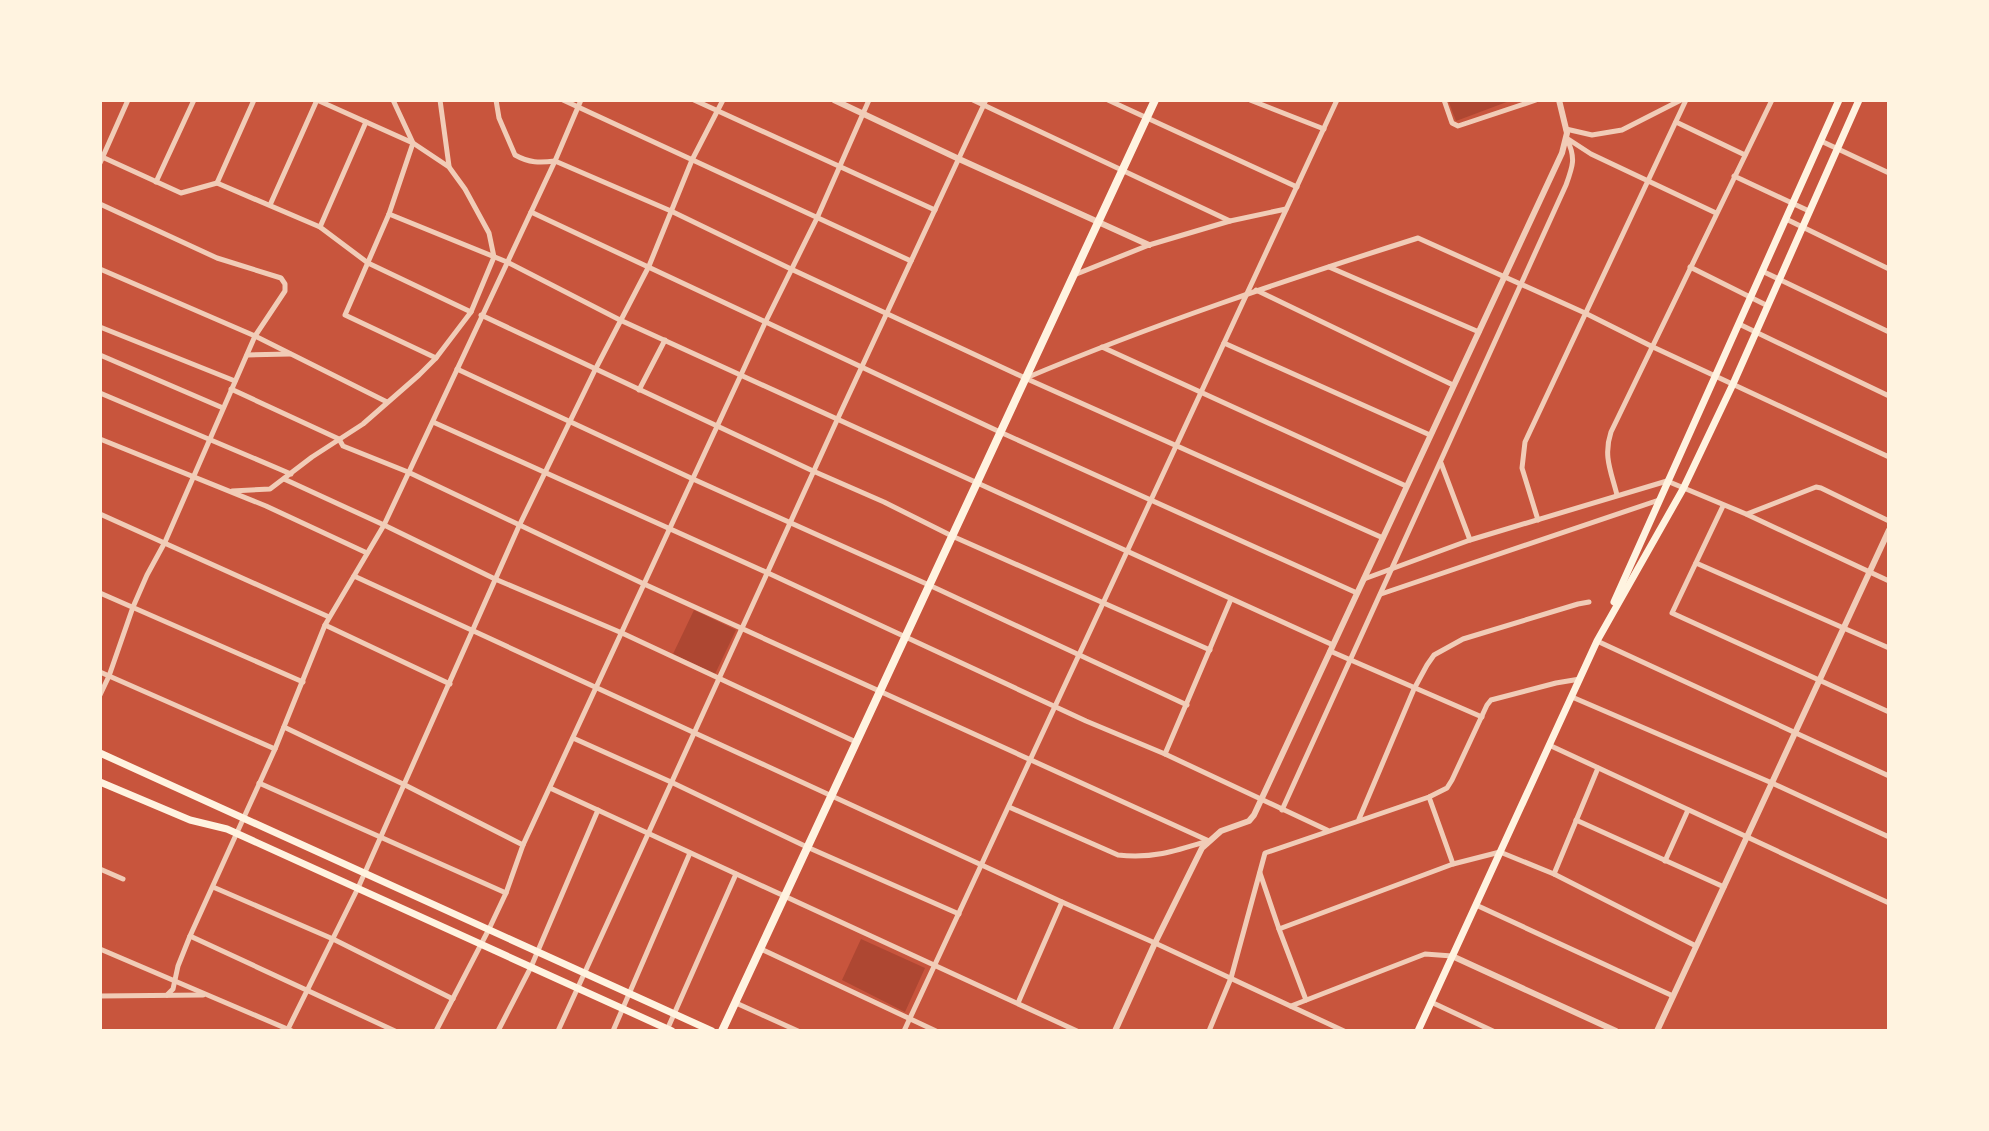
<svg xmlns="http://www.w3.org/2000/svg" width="1989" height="1131" font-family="Karla,sans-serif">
<rect width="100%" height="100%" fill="#c8553d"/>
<g fill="#ae4732">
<polygon points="1448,100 1512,100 1456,121"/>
<polygon points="694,610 736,630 715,674 673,654"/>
<polygon points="861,939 925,968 905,1012 842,980"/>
</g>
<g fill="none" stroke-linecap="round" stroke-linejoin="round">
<g stroke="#f1ccb7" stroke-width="5">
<polyline points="393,100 413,143 389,214 345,315 436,358"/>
<polyline points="440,100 449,166"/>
<path d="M496 100 499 118 515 155C529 163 540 163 555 161L671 211 791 269 1025 378 1383 538"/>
<polyline points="563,100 911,261"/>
<polyline points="694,100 935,210"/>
<polyline points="973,100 1230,221"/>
<polyline points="1108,100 1297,187"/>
<polyline points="1250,100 1324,129"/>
<polyline points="1444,100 1452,123 1458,126 1536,100"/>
<polyline points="1676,122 1745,155"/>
<polyline points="1566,129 1592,135 1622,130 1681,100"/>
<polyline points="1568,139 1591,154 1716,213"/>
<polyline points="1821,141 1889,173"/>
<polyline points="100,156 181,193 217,183 320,227 368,263 471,312"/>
<polyline points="100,163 128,100"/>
<polyline points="1734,176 1809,211"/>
<polyline points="156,182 194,100"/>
<polyline points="217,183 254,100"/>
<polyline points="100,204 217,258 281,278 285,284 285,291 255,336 165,542 147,575 133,607 109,676 100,695"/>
<polyline points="270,205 317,100"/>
<polyline points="531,212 1000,432 1357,593"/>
<polyline points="389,214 507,262 620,320 1333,645"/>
<polyline points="1786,219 1889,269"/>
<polyline points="320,227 366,122"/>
<polyline points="1329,267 1479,332"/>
<polyline points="1690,267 1768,306"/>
<polyline points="100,269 255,336 387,402"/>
<polyline points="1762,271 1889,332"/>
<polyline points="1074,275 1149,245 1230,221 1286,209"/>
<polyline points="1256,290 1453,385"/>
<polyline points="481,315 813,471 884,502 952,536 1210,650"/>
<polyline points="1739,324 1889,396"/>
<polyline points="100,327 235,381"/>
<polyline points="1224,343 1430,435"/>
<polyline points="1102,347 1406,486"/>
<polyline points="100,355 223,408"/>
<polyline points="247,355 290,354"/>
<polyline points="457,369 693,479 929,585 1187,705"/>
<path d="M1026 378C1154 324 1286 280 1418 238L1585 313 1653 347 1889 457"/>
<polyline points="231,389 339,439 343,446 408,472 644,584 1209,841"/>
<polyline points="639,390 665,340"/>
<polyline points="100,393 291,474"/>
<polyline points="433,422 768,573 1086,721 1165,754 1327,830"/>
<polyline points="100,439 266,506 367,553"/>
<polyline points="1441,463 1470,540"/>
<polyline points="284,479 384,525 495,579 622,633 856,742"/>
<polyline points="232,491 270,489 312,457 363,424 419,375 436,358 471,312 494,257 489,233 465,189 449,167 413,143 317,100"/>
<path d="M1617 495C1611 471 1603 456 1611 432L1772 100"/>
<polyline points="1723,506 1672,613 1889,712"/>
<polyline points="100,514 329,617"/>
<polyline points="1747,514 1816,487 1821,488 1889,521"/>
<polyline points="1538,520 1522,468 1525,442 1686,100"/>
<polyline points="1696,563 1889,648"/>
<polyline points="354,576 1062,902 1155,943 1344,1031"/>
<polyline points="1364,579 1470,540 1667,481 1746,514 1889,581"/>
<polyline points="100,593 303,682"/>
<polyline points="1381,594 1659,500"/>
<polyline points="325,625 450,684"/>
<polyline points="1597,641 1889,776"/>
<polyline points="1330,651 1482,717"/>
<polyline points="100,672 275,749"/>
<polyline points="1572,697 1772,783 1889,837"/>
<polyline points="284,727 403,784 523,845"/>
<polyline points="573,738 671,782 807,847 959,914"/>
<polyline points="1549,745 1889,903"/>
<polyline points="1165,754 1231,599"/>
<polyline points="259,783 506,893"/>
<polyline points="550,788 1077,1031"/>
<polyline points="1429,797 1453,864"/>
<path d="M1009 807 1118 855C1152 859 1176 851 1208 841"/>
<path d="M1282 810 1566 185C1573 166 1576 158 1567 139"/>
<polyline points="1359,819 1414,689 1427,665 1434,655 1463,639 1578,604 1589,602"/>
<polyline points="1576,820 1724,887"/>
<polyline points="1665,861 1688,810"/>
<polyline points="100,869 123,879"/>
<polyline points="1260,873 1279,929 1453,864 1500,852 1554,874 1696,946"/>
<polyline points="1554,874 1598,768"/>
<polyline points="213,887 333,939 453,999"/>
<polyline points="1476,905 1673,996"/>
<polyline points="1279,929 1306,1000"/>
<polyline points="190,936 395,1031"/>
<polyline points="100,949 292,1031"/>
<polyline points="761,949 936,1031"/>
<polyline points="167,995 173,989 178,966 190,936 275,749 325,625 384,525 555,161 581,100"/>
<polyline points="100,996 203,995"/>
<polyline points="1431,1002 1493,1031"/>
<polyline points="736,1003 798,1031"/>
<polyline points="1018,1003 1062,902"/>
<polyline points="1291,1006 1425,954 1452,956"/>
<polyline points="288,1029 358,888 519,526 595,370 649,266 692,160 723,100"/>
<polyline points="667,1030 736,874"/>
<polyline points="436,1031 489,929 506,893 523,845 765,323 817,218 869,100"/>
<polyline points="498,1031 531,967 598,810"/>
<polyline points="558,1031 838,418 986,100"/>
<polyline points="613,1031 690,853"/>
<polyline points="904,1031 1337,100"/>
<polyline points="1209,1031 1231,978 1265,853 1429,797 1447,788 1452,780 1487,705 1491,700 1556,683 1580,679"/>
</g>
<g stroke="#f1ccb7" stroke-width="6">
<polyline points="834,100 959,159 1149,245"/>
<polyline points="1452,956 1616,1031"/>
<polyline points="1115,1031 1155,943 1202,848 1221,831 1249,821 1254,815 1562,153 1567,133 1559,100"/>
<polyline points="1657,1031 1889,530"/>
</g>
<g stroke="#fff3e0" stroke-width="7">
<polyline points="1614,602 1839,100"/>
<polyline points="100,753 712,1031"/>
<polyline points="100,782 190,820 227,829 672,1031"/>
<polyline points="1418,1031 1597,641 1683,489 1733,384 1859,100"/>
</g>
<polyline stroke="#fff3e0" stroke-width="8" points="722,1031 1155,100"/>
</g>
<rect width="1989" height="1131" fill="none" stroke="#fff3e0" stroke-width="204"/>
</svg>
